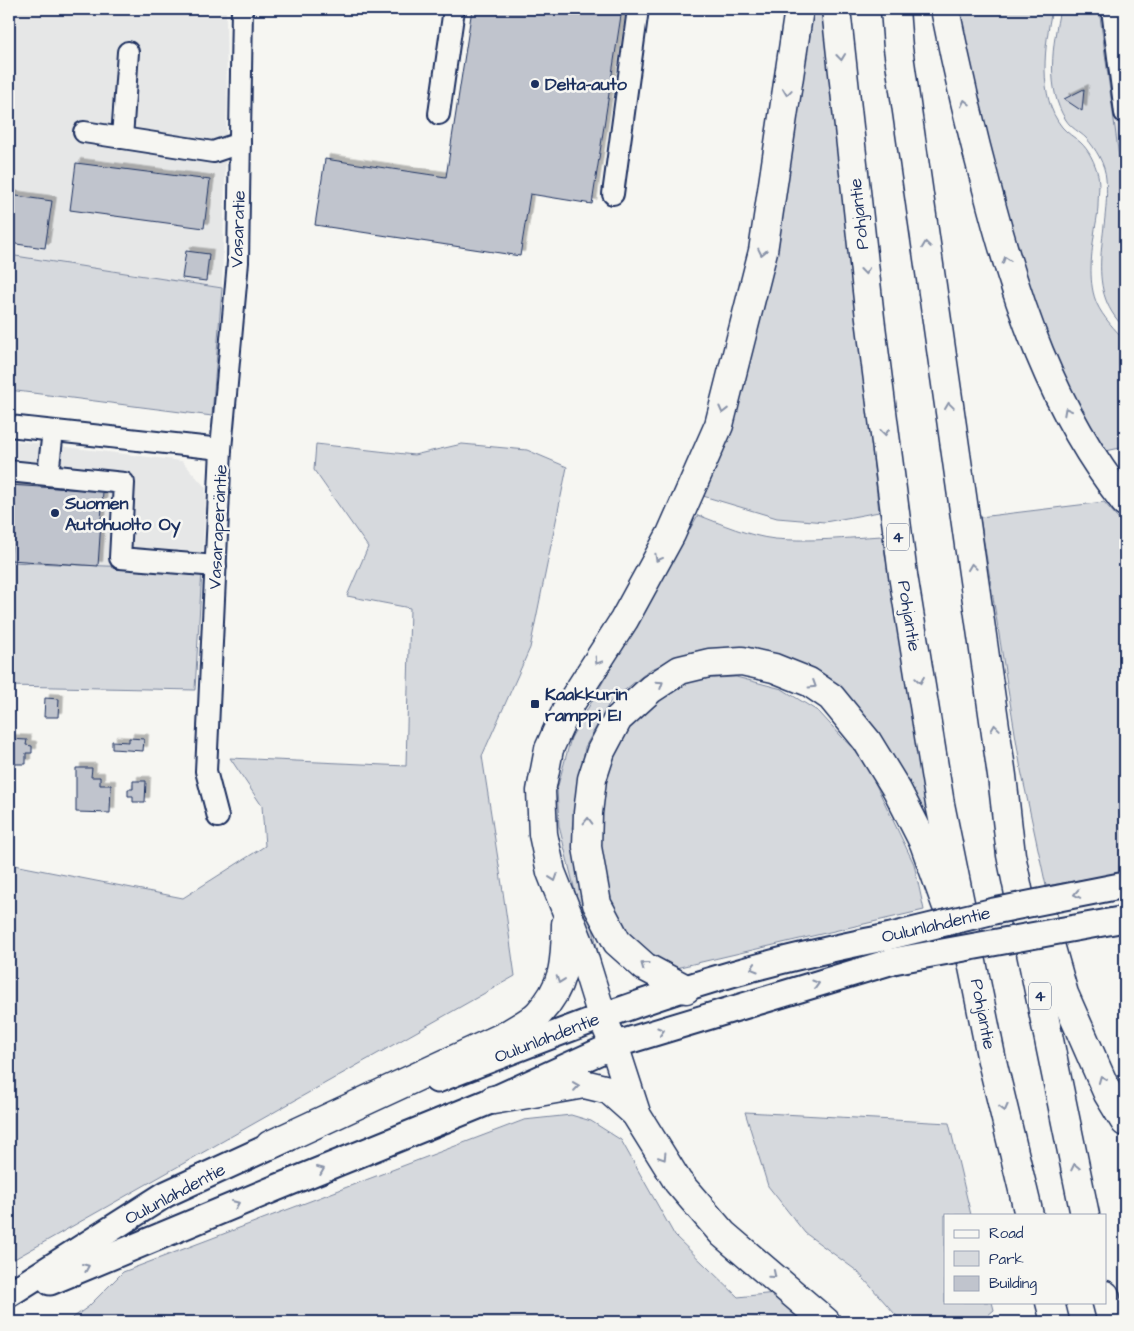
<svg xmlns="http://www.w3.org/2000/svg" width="1134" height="1331" font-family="'Architects Daughter',sans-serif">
<defs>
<filter id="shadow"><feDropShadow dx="4.5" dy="-4.5" stdDeviation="0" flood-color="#0004"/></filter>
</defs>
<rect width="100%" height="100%" fill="#f6f6f2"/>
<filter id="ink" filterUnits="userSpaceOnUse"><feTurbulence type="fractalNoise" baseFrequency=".02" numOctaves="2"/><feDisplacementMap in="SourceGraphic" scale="10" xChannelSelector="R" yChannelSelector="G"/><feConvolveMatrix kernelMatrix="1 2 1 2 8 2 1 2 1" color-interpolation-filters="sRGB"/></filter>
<g filter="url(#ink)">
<g fill="#e6e7e7">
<polygon points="9,9 226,9 227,104 222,288 9,255"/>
<polygon points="1095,9 1125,9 1125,222"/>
<polygon points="9,440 182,461 206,488 202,570 9,562"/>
</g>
<g fill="#d6d9dd" stroke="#78849e">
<polygon points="808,9 823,9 879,512 825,522 777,518 703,496 737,398"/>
<path d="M953 9H1052C1045 45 1037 96 1062 127 1067 133 1074 137 1080 142 1089 150 1095 163 1098 175 1100 184 1098 196 1098 206 1098 216 1095 226 1094 236 1091 257 1088 284 1097 304 1103 317 1115 330 1125 340V447L1101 452 1035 317Z"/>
<path d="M1060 9H1099L1125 202V328C1081 287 1111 230 1106 179 1105 164 1096 149 1086 138 1080 132 1071 128 1066 120 1045 88 1053 44 1060 9Z"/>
<polygon points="9,255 222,288 212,416 9,390"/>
<polygon points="316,444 414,455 462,444 527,450 567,467 530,648 482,756 502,885 515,976 9,1262 9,864 183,898 265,846 262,806 230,758 406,766 410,608 347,596 368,547 314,470"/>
<polygon points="1104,502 1125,526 1125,872 1046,886 1021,770 980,517"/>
<path d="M698 515C722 524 748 536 775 539 810 542 846 538 882 536L936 849 849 703 697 652 651 669 610 702 585 747 572 828 605 985 589 948 559 826 557 789 571 738Z"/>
<polygon points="9,562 202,570 195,690 9,686"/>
<polygon points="736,677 782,689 819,712 865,762 914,864 924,910 667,970 630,944 611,909 597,847 606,774 631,720 662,695 697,679"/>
<polygon points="745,1112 949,1123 971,1215 945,1215 945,1302 992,1302 994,1310 980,1322 902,1322 857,1271 805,1233 768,1186"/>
<polygon points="571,1115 591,1121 621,1140 675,1236 738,1297 775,1293 812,1322 67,1322 88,1307 123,1272 524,1120"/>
</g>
<g fill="#c0c4cd" stroke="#1b2f5e" filter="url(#shadow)">
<polygon points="472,9 622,9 592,204 530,194 520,256 315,225 325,159 446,177"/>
<polygon points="1084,89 1082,111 1064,99"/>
<polygon points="76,163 210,180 204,228 70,210"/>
<polygon points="9,195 52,201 45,248 9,243"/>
<polygon points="186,251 209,254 206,281 182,278"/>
<polygon points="9,485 103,491 98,566 10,560 12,535 9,535"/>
<polygon points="45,698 59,699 58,717 44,717"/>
<polygon points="129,738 144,739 143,751 112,749 112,741 129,742"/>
<polygon points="9,739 27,740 26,745 32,746 32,753 26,753 26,764 9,764"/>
<polygon points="76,768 92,768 91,777 100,777 100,785 111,785 110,813 76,812"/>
<polygon points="133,781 146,781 145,802 133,802 133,796 128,796 128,789 133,789"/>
</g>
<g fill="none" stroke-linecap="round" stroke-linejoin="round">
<g stroke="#1b2f5e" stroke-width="24">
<g id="minor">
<polyline points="1112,9 1125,113"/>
<polyline points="439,114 454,9"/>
<polyline points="84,132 213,152 240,143"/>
<polyline points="122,138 128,52"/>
<polyline points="613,194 638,9"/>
<polyline points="9,426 221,449 206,771 218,817"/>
<polyline points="221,449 238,262 242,9"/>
<polyline points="9,471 124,483 120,558 216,566"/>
<polyline points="48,474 53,431"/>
</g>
</g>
<g stroke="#1b2f5e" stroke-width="29">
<g id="major">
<path d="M437 1080C545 1038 653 994 765 965 805 954 846 946 887 937"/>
<polyline points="50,1282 276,1188 493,1100 614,1045 893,961"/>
<polyline points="9,1294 166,1194 288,1138"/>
</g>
</g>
<g stroke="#1b2f5e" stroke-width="31">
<g id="highway">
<polyline points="799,9 763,251 719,425 671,534 624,620 567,709 549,749 541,791 543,834 551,872 580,945 602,1016 614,1045 637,1116 678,1182 723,1234 826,1322"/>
<polyline points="836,9 870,318 903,575 940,804 992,1061 1029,1215"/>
<polyline points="895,9 898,48 1002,776 1011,855 1085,1215"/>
<path d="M945 9C957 69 971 130 987 189 1016 301 1052 410 1125 502"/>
<polyline points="1040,909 1064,994 1108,1094 1125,1122"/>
<polyline points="686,989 645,967 617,942 597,904 587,847 588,813 592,779 601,751 618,719 651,689 680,670 709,663 742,661 774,668 809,682 831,697 867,741 897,790 924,843 946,904"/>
<polyline points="493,1100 584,1084 609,1090 636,1114"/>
<path d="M270 1145 507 1035C517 1028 531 1022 539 1013 566 984 565 960 566 924"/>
<polyline points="1105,1295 1112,1322"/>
<polyline points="1050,1302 1055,1322"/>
</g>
</g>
<use href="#minor" stroke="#f6f6f2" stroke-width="20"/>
<use href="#major" stroke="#f6f6f2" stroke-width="25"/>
<use href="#highway" stroke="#f6f6f2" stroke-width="28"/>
<g stroke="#1b2f5e" stroke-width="29" stroke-linecap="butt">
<g id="major-bridge">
<polyline points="887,937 994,911 1125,885"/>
<polyline points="893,961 1125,919"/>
</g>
</g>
<use href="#major-bridge" stroke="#f6f6f2" stroke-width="25"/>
</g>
<defs><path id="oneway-chevron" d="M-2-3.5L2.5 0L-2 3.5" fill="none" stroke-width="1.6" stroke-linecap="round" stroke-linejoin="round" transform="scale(1.25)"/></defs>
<g stroke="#8892a8">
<use href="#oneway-chevron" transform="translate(841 57) rotate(84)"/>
<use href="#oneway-chevron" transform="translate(787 92) rotate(98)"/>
<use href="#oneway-chevron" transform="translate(965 103) rotate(-103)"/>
<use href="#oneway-chevron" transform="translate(926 245) rotate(-98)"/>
<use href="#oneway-chevron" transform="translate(762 252) rotate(102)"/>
<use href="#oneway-chevron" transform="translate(1006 260) rotate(-108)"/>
<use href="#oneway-chevron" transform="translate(865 271) rotate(84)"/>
<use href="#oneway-chevron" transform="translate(949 406) rotate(-98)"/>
<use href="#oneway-chevron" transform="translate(723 410) rotate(104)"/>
<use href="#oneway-chevron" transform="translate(1067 411) rotate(-118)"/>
<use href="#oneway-chevron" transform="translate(885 432) rotate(83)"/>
<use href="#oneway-chevron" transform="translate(658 558) rotate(119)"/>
<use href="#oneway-chevron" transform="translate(972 567) rotate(-98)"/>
<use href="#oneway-chevron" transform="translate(598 661) rotate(123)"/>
<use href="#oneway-chevron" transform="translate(920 680) rotate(81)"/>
<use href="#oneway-chevron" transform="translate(660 684) rotate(-33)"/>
<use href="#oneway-chevron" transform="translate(813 685) rotate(32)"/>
<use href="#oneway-chevron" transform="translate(995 728) rotate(-98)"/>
<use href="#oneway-chevron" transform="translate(588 821) rotate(-89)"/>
<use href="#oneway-chevron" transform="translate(554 878) rotate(71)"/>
<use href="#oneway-chevron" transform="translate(1077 894) rotate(169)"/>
<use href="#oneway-chevron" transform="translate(644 965) rotate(-144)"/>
<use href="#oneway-chevron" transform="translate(754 968) rotate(163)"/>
<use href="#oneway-chevron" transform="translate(560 980) rotate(109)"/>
<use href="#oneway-chevron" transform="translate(816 984) rotate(-17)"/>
<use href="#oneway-chevron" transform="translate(661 1031) rotate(-17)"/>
<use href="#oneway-chevron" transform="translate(1102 1079) rotate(-112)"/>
<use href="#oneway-chevron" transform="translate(576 1086) rotate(-8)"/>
<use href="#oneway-chevron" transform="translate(1004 1108) rotate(76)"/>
<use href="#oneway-chevron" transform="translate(663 1157) rotate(58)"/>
<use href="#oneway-chevron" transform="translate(1075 1167) rotate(-102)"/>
<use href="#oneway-chevron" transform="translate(321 1170) rotate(-22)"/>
<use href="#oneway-chevron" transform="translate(236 1204) rotate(-23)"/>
<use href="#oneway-chevron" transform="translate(86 1267) rotate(-23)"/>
<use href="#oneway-chevron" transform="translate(773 1275) rotate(40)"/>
</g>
</g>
<g fill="#1b2f5e" stroke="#f6f6f2" stroke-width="2">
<circle cx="535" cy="84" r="5"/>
<circle cx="55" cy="513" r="5"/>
<rect x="530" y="699" width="10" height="10" rx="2.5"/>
</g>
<g text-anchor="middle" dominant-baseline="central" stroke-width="5" stroke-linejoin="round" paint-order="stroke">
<g fill="#f6f6f2" stroke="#5d6b8a" stroke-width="1">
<rect x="887" y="523.5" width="22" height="27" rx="4"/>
<rect x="1029" y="982.5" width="22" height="27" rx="4"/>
</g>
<g font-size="16" font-weight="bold" fill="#1b2f5e">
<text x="898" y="537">4</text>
<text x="1040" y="996">4</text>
</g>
<g font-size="18" font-weight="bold" fill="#1b2f5e" stroke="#f6f6f2" text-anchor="start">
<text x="545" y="84">Delta-auto</text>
<text x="65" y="503">Suomen<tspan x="65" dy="21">Autohuolto Oy</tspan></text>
<text x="545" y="694">Kaakkurin<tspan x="545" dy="21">ramppi E1</tspan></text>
</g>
<g font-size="18" fill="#1b2f5e" stroke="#f6f6f2">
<text transform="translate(859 214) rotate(-96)">Pohjantie</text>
<text transform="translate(238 229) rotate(-88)">Vasaratie</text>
<text transform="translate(218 527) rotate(-87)">Vasaraperäntie</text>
<text transform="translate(909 616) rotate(81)">Pohjantie</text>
<text transform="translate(936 925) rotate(-13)">Oulunlahdentie</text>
<text transform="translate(983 1014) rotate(79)">Pohjantie</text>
<text transform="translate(547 1038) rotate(-21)">Oulunlahdentie</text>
<text transform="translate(175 1194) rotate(-28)">Oulunlahdentie</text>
</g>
</g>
<rect width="1134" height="1331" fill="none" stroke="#f6f6f2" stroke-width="30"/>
<rect x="15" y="15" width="1104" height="1301" fill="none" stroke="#1b2f5e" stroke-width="2" filter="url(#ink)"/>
<rect x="944" y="1214" width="162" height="90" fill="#f6f6f2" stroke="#9ea6b7"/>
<rect x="954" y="1230" width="25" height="8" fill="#f6f6f2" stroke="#9ea6b7"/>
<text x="989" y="1238" font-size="15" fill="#1b2f5e">Road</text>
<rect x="954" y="1251" width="25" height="15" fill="#d6d9dd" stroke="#9ea6b7"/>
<text x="989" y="1264" font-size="15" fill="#1b2f5e">Park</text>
<rect x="954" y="1276" width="25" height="15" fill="#c0c4cd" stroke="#9ea6b7"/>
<text x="989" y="1288" font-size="15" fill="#1b2f5e">Building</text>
</svg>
